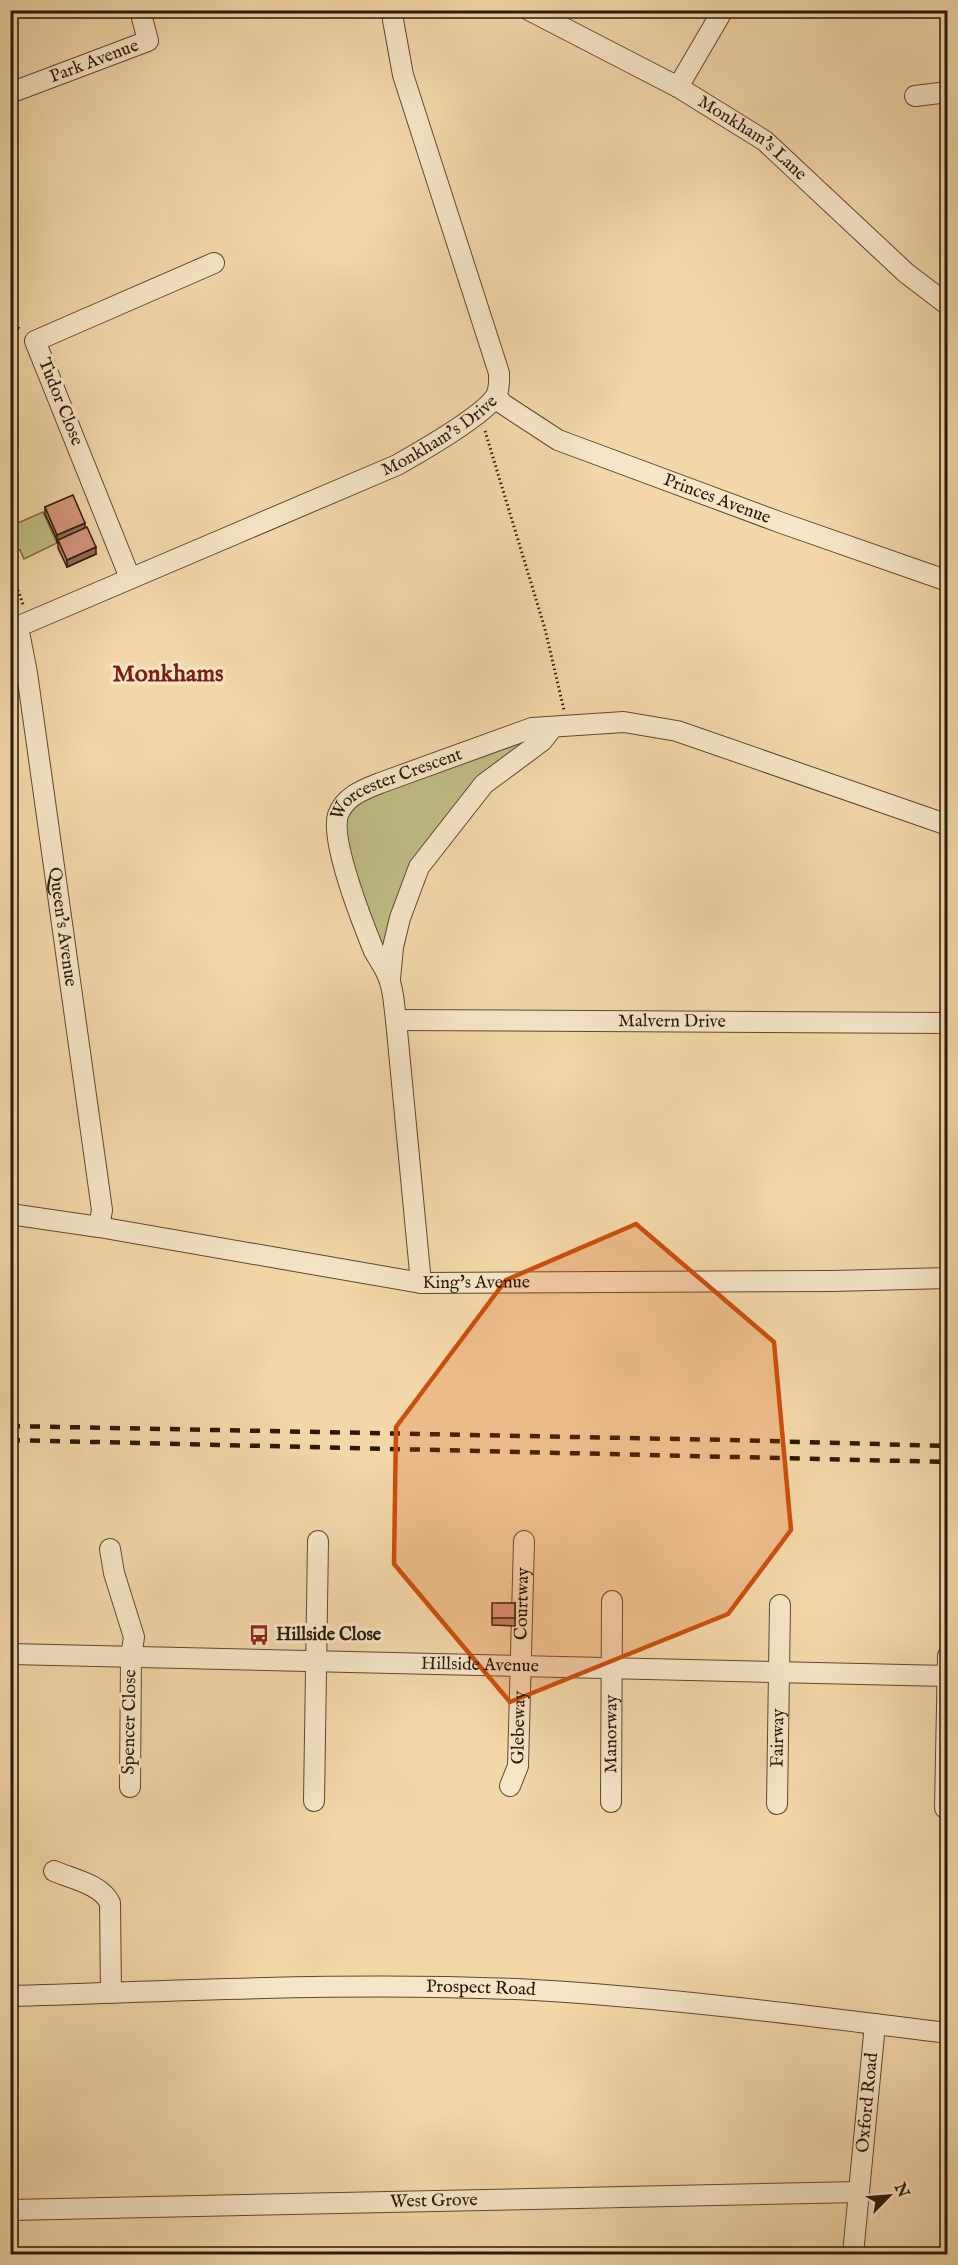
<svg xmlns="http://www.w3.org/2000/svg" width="958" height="2265" font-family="'IM FELL English',serif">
<rect width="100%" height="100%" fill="#f3d7a9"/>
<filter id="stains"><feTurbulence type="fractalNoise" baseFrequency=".00333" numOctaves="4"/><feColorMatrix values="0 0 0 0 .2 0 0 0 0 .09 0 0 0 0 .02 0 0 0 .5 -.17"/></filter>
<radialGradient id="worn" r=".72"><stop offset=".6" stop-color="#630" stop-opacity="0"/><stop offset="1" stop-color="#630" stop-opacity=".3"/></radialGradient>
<g fill="#c0bd84" stroke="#756b45" stroke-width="1.5">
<polygon points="43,512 57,543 24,559 20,550 11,553 11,526"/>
<path d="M534 733 535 738 467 793 382 957C374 934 339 843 344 825 348 812 357 805 366 796Z"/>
</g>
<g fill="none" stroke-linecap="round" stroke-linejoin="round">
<g stroke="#5c482f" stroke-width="22">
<g id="minor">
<path id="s1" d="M529 10 678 87 765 141 906 273 948 305"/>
<polyline points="678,87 723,10"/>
<path id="s2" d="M10 93 148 41 140 10"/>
<polyline points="915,96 948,92"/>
<path id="s3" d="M496 396 503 404 558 440 779 522 948 581"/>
<polyline points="130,578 35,341 214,263"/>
<path id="s4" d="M16 628 20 637 27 673 102 1210 99 1227"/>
<path id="s5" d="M10 630 397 465C420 452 483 416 496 396 500 388 499 381 499 373L403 75 393 20 394 10"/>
<polyline points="390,979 393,947 400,918 419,867 484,784 542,741 553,727"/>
<path id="s6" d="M396 1020 948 1023"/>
<path id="s7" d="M10 1214 99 1227 421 1283 833 1281 948 1278"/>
<path id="s8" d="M421 1283 396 1020C394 1007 394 992 389 979 386 969 379 960 374 951 363 924 330 841 338 815 345 796 363 790 380 783L532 728 624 722 677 731 948 825"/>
<polyline points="110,1549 114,1573 134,1637 131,1657 130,1787"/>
<path id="s9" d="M10 1654 948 1676"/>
<path id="s10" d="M510 1786 518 1766 524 1541"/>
<polyline points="314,1801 318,1541"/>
<path id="s11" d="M611 1802 612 1601"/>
<path id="s12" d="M777 1804 780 1605"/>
<polyline points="945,1808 948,1656"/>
<path d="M54 1871C72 1879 101 1884 110 1903L111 1993"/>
<path id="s13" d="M10 1996C185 1991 360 1981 534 1990 672 1998 810 2016 948 2033"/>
<path id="s14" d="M10 2210 859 2192"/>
<path id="s15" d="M853 2254 875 2024"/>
</g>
</g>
<g stroke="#2a1906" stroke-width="3" stroke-dasharray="1.5 3" stroke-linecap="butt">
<polyline points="10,324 22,330"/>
<polyline points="485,431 545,629 564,710"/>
<polyline points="10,569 24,607"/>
</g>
<use href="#minor" stroke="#f7e5c7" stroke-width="20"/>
<g stroke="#2a1906" stroke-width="4.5" stroke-dasharray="10 10" stroke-linecap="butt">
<polyline points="10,1426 730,1440 948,1446"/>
<polyline points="10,1440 948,1462"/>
</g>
</g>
<g fill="#b9826d" stroke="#2a1906" stroke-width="1.5">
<polygon points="45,507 85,528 96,554 67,567 58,548 58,542 45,514"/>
<polygon points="515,1603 515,1626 492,1625 492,1618"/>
</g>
<g fill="#966a59" stroke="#2a1906" stroke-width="1.5">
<polygon points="85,523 85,530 57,542 57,535"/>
<polygon points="96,547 96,554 67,567 67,560"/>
</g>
<g fill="#d7977f" stroke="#2a1906" stroke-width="1.5">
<polygon points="73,495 85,523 57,535 45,507"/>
<polygon points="87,527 96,547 67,560 58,540"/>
<rect x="492" y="1603" width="23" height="15"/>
</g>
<path fill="#cc4f0b" fill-opacity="0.2" stroke="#cc4f0b" stroke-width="4.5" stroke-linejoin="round" d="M636 1224 774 1342 791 1530 728 1614 510 1702 394 1564 396 1427 506 1280Z"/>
<defs>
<g id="bus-bare" transform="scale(1.62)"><path d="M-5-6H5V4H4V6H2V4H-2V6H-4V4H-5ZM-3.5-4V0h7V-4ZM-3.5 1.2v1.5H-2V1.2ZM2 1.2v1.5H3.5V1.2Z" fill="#8f2418" stroke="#f7e5c7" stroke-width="2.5" paint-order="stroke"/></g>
</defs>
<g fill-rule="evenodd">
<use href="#bus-bare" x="259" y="1635"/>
</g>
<g text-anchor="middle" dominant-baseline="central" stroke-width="6" stroke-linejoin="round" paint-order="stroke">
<g font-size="18" fill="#2a1906" stroke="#f7e5c7">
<text stroke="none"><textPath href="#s2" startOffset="90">Park Avenue</textPath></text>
<text stroke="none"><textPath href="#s1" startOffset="258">Monkham's Lane</textPath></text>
<text transform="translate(60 402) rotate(68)">Tudor Close</text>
<text stroke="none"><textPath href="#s5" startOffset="472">Monkham's Drive</textPath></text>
<text stroke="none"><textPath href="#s3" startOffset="246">Princes Avenue</textPath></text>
<text stroke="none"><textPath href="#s8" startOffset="548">Worcester Crescent</textPath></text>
<text stroke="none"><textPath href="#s4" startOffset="303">Queen's Avenue</textPath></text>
<text stroke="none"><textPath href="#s6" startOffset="276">Malvern Drive</textPath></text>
<text stroke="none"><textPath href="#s7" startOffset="472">King's Avenue</textPath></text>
<text stroke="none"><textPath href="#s10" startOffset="184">Courtway</textPath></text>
<text stroke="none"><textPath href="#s9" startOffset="470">Hillside Avenue</textPath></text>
<text transform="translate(130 1722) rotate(-89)">Spencer Close</text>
<text stroke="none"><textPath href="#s10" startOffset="60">Glebeway</textPath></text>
<text stroke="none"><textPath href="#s11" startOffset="68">Manorway</textPath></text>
<text stroke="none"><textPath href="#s12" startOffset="66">Fairway</textPath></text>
<text stroke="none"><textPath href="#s13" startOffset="471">Prospect Road</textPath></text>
<text stroke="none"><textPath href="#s15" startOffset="152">Oxford Road</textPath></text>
<text stroke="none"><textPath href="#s14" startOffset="424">West Grove</textPath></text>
</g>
<g font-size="18" font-weight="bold" fill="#2a1906" stroke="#f7e5c7" text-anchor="start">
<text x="276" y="1635">Hillside Close</text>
</g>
<g font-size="24" font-weight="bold" fill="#7a1f14" stroke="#f7e5c7">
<text x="168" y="674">Monkhams</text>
</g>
</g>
<rect width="958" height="2265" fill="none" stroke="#f3d7a9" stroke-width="36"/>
<rect x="12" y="12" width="934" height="2241" fill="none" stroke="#2a1906" stroke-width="3"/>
<rect x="18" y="18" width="922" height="2229" fill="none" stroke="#2a1906" stroke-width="1.5"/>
<g transform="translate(889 2196) rotate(65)" stroke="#f7e5c7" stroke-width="4.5" paint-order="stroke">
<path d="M0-4.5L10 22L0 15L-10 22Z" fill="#2a1906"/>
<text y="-9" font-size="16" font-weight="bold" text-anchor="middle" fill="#2a1906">N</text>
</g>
<rect width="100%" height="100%" filter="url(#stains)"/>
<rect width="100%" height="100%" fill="url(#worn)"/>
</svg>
